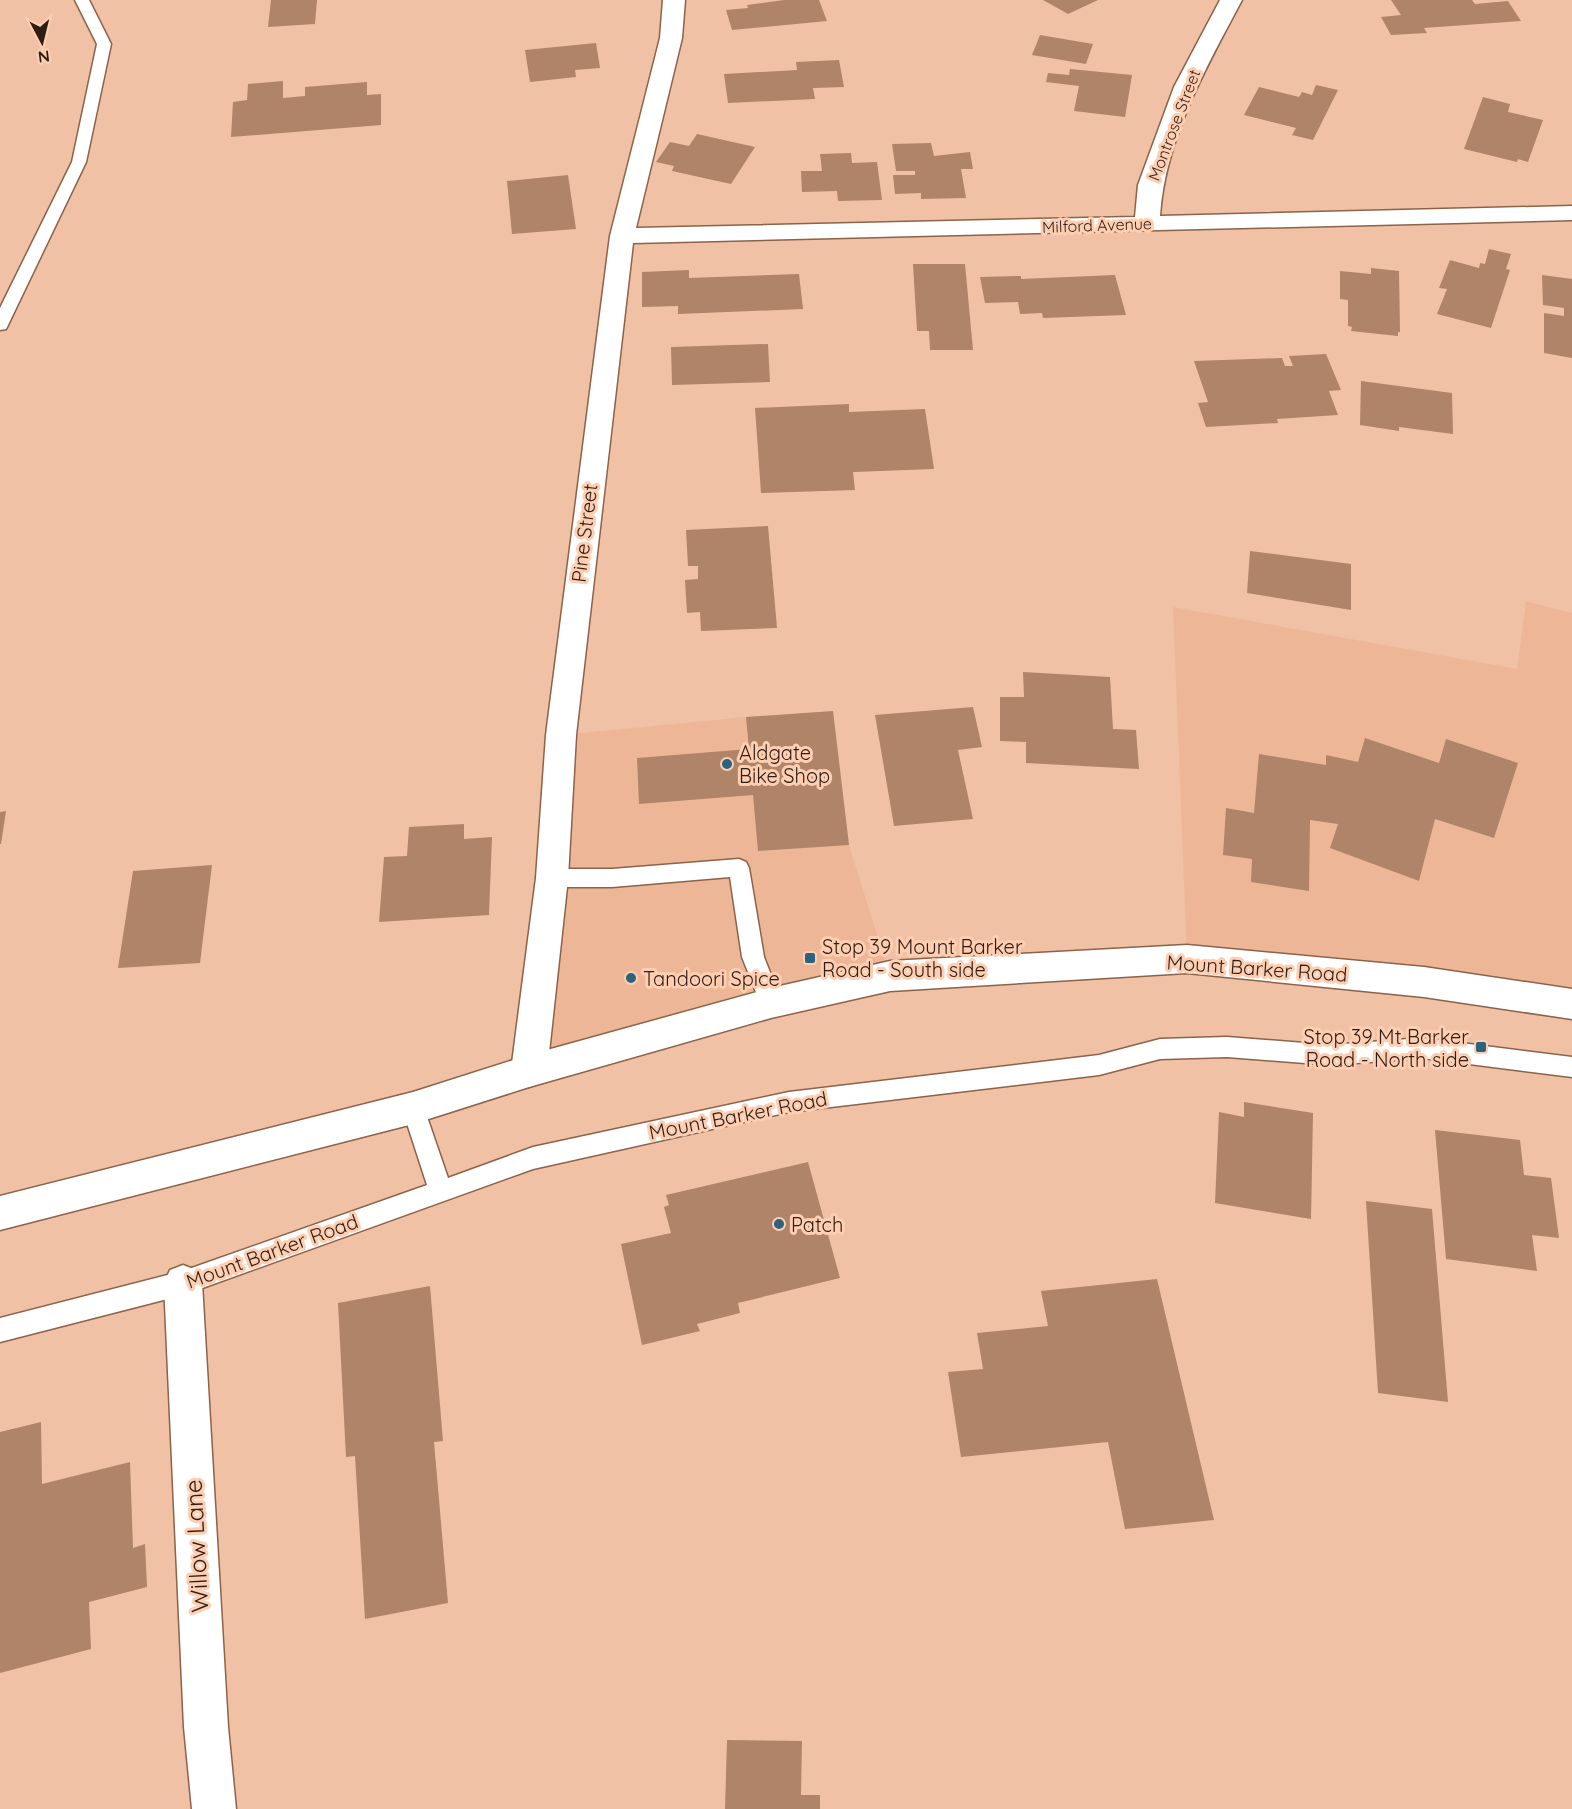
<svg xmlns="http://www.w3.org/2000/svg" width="1572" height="1809" font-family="Quicksand,sans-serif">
<rect width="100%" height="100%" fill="#f0c1a5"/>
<g fill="#edb797">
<polygon points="1526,601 1572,613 1572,1004 1187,959 1173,607 1517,669"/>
<polygon points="833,711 849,845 890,976 529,1071 561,735 746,717"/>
</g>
<g fill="#af8469">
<polygon points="271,0 317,0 315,24 268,27"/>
<polygon points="784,0 819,0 827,21 732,30 726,10 748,8 747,5"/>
<polygon points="1043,0 1098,0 1068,14"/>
<polygon points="1391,0 1472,0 1475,4 1508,1 1521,21 1424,28 1427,33 1391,35 1381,17 1401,15"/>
<polygon points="1040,35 1093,44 1086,64 1032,55"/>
<polygon points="596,43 600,68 575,70 576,77 530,82 525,50"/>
<polygon points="839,60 844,87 813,88 815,99 728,103 724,74 797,70 796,62"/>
<polygon points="1070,69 1132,75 1125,117 1074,111 1079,86 1046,82 1048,73 1069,75"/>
<polygon points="283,81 283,98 305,96 305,87 367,82 367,95 381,94 381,125 231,137 233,102 247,100 248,84"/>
<polygon points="1316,85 1338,90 1313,140 1292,135 1296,128 1244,115 1259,87 1299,97 1302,92 1312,95"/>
<polygon points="1483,97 1510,104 1508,112 1543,120 1528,162 1518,159 1517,162 1464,149"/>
<polygon points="697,134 755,147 731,184 672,171 674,166 656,162 670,142 689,146"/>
<polygon points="931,143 934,156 970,152 973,169 961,169 966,198 921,199 921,193 895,194 893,175 915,175 915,171 896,171 892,144"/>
<polygon points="851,153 852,163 877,162 882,200 838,201 837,191 802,192 801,171 822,171 820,154"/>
<polygon points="568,175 576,229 512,234 507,181"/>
<polygon points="1489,249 1511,254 1506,269 1510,270 1491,328 1437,314 1447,289 1439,288 1450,260 1479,268 1480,263 1485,264"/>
<polygon points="913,264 965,264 973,350 930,350 929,331 917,331"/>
<polygon points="1371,268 1399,271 1400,332 1398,332 1398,336 1351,331 1352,327 1348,326 1348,300 1340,299 1340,271 1371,274"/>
<polygon points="689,270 689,278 799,274 803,309 678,314 678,306 642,307 642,272"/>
<polygon points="1115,275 1126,315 1043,318 1042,313 1020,314 1018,302 985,303 980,277 1021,276 1021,279"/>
<polygon points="1542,275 1572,279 1572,358 1544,353 1544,313 1564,316 1564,308 1543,305"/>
<polygon points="768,344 770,382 672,385 671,347"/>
<polygon points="1326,354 1341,390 1329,391 1338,415 1277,419 1278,423 1206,427 1198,403 1208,402 1194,361 1282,358 1285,366 1293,366 1289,356"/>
<polygon points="1361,381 1452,393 1453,434 1399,427 1399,431 1360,425"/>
<polygon points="849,404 849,412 925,409 934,469 853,472 855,490 761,493 755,408"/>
<polygon points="768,526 777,628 701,631 700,612 687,613 685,580 698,579 698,566 688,566 686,530"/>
<polygon points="1250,551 1351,564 1351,610 1247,593"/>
<polygon points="1023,672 1110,677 1113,729 1136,730 1139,769 1026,763 1026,742 1000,741 1000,697 1024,697"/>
<polygon points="973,707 982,747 958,750 973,819 894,826 875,715"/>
<polygon points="833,711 849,845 758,851 753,795 639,804 637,758 749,749 746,717"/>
<polygon points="1365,738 1439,763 1446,739 1518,763 1494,838 1435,819 1419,881 1330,848 1338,824 1310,820 1309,891 1251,882 1252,859 1223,855 1226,808 1254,813 1259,754 1326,765 1326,755 1358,762"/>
<polygon points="6,811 1,844 0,844 0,812"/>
<polygon points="464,824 464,839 492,837 489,915 379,922 384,857 407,856 409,827"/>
<polygon points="212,865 200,963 118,968 133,871"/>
<polygon points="1244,1102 1313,1113 1311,1219 1215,1203 1219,1112 1244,1117"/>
<polygon points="1435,1130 1520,1140 1524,1175 1551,1178 1559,1238 1532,1235 1537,1271 1446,1259"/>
<polygon points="808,1162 840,1278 738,1303 740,1313 697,1324 700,1331 642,1345 621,1244 671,1233 664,1207 669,1205 666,1195"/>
<polygon points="1366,1201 1432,1209 1448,1402 1378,1393"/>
<polygon points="1157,1279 1214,1520 1125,1529 1108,1442 961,1457 948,1372 983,1369 977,1333 1048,1326 1041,1291"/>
<polygon points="430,1286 443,1441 434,1442 448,1603 365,1619 355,1456 346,1457 338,1303"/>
<polygon points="41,1422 42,1484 130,1462 133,1548 145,1544 147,1587 89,1602 91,1649 0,1673 0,1432"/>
<polygon points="727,1740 802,1741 801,1795 820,1795 820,1809 725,1809"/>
</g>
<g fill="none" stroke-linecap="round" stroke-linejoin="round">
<g stroke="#8c6249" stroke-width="3">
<g id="lane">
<polygon points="75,0 89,0 111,44 86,162 8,325 6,329 0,330 0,308 72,162 97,44"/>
<polygon points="739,859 746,862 749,868 764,957 782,1003 779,1010 771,1013 763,1010 742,957 730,877 612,887 552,887 545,884 542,878 545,872 552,869 612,869"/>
<polygon points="1227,1037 1330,1045 1422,1038 1572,1057 1572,1077 1422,1058 1330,1065 1227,1057 1160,1059 1099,1075 789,1112 533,1169 183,1295 0,1342 0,1318 183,1271 427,1185 402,1108 405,1101 413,1098 421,1101 424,1108 448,1178 533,1147 789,1092 1099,1055 1160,1039"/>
</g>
</g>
<g stroke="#8c6249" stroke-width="3">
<g id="street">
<path d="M663 0H685L682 38 636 228 1135 217 1138 185 1174 87 1220 0H1242C1206 68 1165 139 1160 216L1572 206V220L633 243 576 735 568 878 547 1071 541 1082 529 1087 517 1082 511 1071 536 878 546 735 610 236 660 38Z"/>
<polygon points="183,1265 196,1270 202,1283 228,1727 236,1809 192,1809 184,1727 164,1283 170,1270"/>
</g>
</g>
<g stroke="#8c6249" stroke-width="3">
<polygon id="primary" points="1187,945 1424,967 1572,989 1572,1019 1424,997 1187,973 890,991 771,1018 529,1087 413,1124 0,1230 0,1196 413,1092 529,1055 771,988 890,961"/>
</g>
<use href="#lane" fill="#fff" fill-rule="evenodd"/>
<use href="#street" fill="#fff" fill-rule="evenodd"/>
<use href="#primary" fill="#fff" fill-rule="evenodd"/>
</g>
<g fill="#2b627d" stroke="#feceb2" stroke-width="2">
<circle cx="727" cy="764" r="6"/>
<rect x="804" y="952" width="12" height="12" rx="3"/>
<circle cx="631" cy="978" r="6"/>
<rect x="1475" y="1041" width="12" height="12" rx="3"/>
<circle cx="779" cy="1224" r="6"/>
</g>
<g text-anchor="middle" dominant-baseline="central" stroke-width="6" stroke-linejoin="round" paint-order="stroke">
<g font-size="16" fill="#2f1d13" stroke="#feceb2">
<text transform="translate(1174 125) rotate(-69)">Montrose Street</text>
<text transform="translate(1097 225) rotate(-2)">Milford Avenue</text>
</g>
<g font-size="20" fill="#2f1d13" stroke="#feceb2">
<text transform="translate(584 533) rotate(-83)">Pine Street</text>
<text transform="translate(1257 968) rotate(4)">Mount Barker Road</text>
<text transform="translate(738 1115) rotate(-11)">Mount Barker Road</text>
<text transform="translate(272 1251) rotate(-20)">Mount Barker Road</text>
</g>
<g font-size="20" fill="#2f1d13" stroke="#feceb2" text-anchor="start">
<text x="739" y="752">Aldgate<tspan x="739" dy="23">Bike Shop</tspan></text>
<text x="822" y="946">Stop 39 Mount Barker<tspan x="822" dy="23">Road - South side</tspan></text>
<text x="643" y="978">Tandoori Spice</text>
<text x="1469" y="1036" text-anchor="end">Stop 39 Mt Barker<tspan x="1469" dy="23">Road - North side</tspan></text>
<text x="791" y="1224">Patch</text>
</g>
<g font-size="24" fill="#2f1d13" stroke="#feceb2">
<text transform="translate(196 1546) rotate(-93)">Willow Lane</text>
</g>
</g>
<g transform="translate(42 42) rotate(173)" stroke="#feceb2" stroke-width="4.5" paint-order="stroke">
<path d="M0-4.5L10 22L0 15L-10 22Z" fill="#2f1d13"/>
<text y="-9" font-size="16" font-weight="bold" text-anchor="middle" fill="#2f1d13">N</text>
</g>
</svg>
